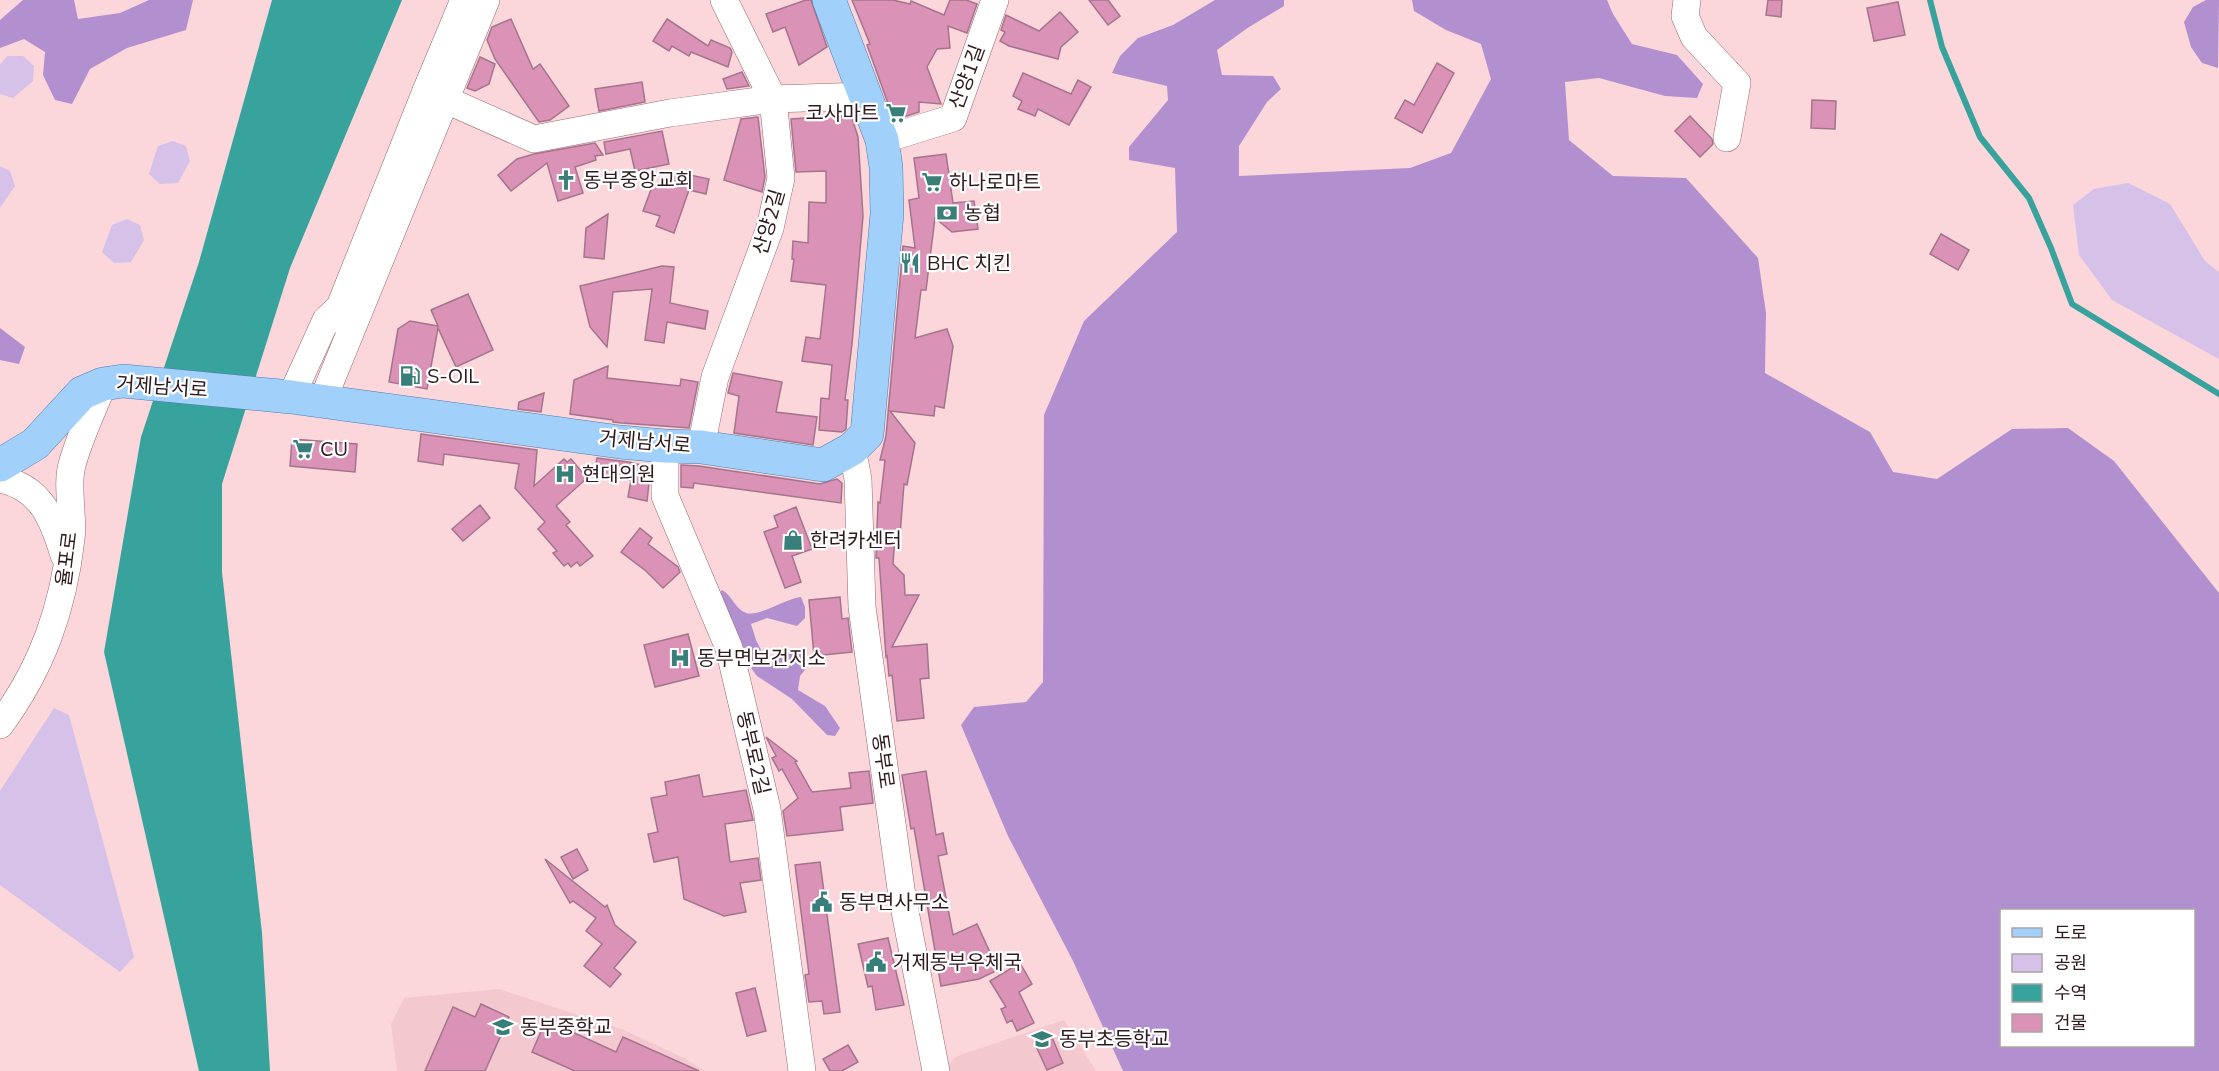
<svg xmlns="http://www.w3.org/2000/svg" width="2219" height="1071" font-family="'Nunito Sans','Noto Sans KR',sans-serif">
<rect width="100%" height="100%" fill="#fbd6db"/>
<g fill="#f3c8ce">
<polygon points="499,989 624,1030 684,1058 705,1071 397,1071 391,1024 404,998"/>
<polygon points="1064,1020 1096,1071 943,1071 955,1057"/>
</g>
<g fill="#d6c1e9">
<polygon points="7,56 23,56 34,66 33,81 13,98 0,94 0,65"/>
<polygon points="173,141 186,146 190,161 178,183 160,184 149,174 158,146"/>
<polygon points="0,166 10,171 15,186 0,208"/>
<polygon points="2128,183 2170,204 2205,261 2219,272 2219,359 2112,300 2079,255 2073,205 2094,189"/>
<polygon points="127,219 140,225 144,240 131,262 114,263 102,252 112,225"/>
<polygon points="54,708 69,715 134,957 120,972 0,885 0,791"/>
</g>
<g fill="#b290cf" fill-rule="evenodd">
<polygon points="23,0 74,0 78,19 120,13 149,0 193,0 186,30 127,48 90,69 72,104 55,100 43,75 45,52 24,39 0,48 0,20"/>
<path d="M1215 0H1284V6L1249 27 1217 50 1222 75 1273 76 1281 89 1267 102 1239 146V176L1410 168 1451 153 1491 79 1481 44 1446 30 1414 11 1412 0H1607L1613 14 1632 44 1677 55 1703 84 1697 98 1665 96 1599 78 1565 82 1569 140 1613 176 1686 178 1758 258 1766 313 1765 373 1870 432 1893 472 1937 479 2012 429 2068 428 2114 461 2219 593V1071H1123L1073 961 1008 836 961 725 974 707 1026 702 1043 682 1044 415 1084 321 1177 232 1175 168 1129 160V147L1168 100 1167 86 1112 73 1120 56 1138 38 1173 25ZM2002 910H2194V1046H2002Z"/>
<polygon points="2206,0 2219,0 2218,68 2202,63 2191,47 2184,22 2193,7"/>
<polygon points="0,328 25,347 19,364 0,360"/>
<path d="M722 590C732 595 735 609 746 613 760 617 784 599 801 597L805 607V618L797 626 767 618 751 624 756 640 767 662 775 663 784 652 797 650 804 656 808 666 800 676 798 690 825 706 840 728 835 736 827 735 792 699 757 676 747 663 718 594Z"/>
</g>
<polygon fill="#37a39c" points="272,0 402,0 290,268 222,484 222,572 262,933 270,1071 199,1071 104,652 141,437 199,262"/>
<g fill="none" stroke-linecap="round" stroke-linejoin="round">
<polyline stroke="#37a39c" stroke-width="6" points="1930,0 1942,47 1980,137 2029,198 2051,248 2072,304 2219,394"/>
</g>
<g fill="#da93b6" stroke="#a5748c" stroke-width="1.5">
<polygon points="806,0 811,0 827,47 799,65 785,27 773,32 766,14"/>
<polygon points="852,0 893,0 910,4 911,1 944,15 950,0 966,0 977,4 967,33 948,26 950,48 937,49 927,67 941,104 919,102 919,112 894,120 867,45 870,44"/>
<polygon points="1089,0 1108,0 1120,16 1108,25"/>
<polygon points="1768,0 1782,0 1781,17 1766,15"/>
<polygon points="1898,2 1905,35 1874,41 1867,8"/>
<polygon points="1060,12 1078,32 1061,47 1058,59 1009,46 1000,41 1005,32 1001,30 1006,15 1039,31"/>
<polygon points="511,19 533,69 540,64 569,106 550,120 539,122 495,59 487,40 492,27"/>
<polygon points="667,19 708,46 711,40 730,48 732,52 728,67 691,52 689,56 672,46 669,51 653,41"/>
<polygon points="480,57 495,64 489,84 475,91 467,88"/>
<polygon points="1437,63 1454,73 1422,133 1395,118 1405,100 1414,105"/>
<polygon points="742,72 749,86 727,89 723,79"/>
<polygon points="1023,73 1071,94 1078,80 1091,87 1069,125 1038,109 1035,116 1018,109 1022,101 1013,96"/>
<polygon points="642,82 645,102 599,111 595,89"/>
<polygon points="1812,100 1836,101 1835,129 1811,128"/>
<polygon points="851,115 858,137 863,216 852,344 845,400 848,400 846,429 842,432 819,430 821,398 829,399 832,365 802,361 806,337 820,339 826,285 791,281 794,259 792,259 793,241 808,243 809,202 826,203 826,171 796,172 791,119"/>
<polygon points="1690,116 1712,139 1713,144 1700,157 1675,131"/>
<polygon points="758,117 765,177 762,192 724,180 741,119"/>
<polygon points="662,131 669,164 635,171 630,149 606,154 604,142"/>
<polygon points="595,143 603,155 595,156 596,160 575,167 583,193 558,201 547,163 511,191 498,175 517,159 534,154"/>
<polygon points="946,154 953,203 974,201 978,229 952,232 935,218 926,290 921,290 915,338 947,329 953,346 944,408 935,406 934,416 890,411 915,443 907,485 904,484 900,535 895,535 893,564 904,575 905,595 919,595 892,647 927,644 929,678 920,679 924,718 897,721 892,675 889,676 887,656 886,657 879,558 876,558 878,502 880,503 885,460 880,460 886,436 903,246 915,248 909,200 919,198 914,158"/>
<polygon points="676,172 709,179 706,194 689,190 674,233 656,226 660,216 643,211 652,187"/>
<polygon points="608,214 604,259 584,257 586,228"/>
<polygon points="1941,234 1969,250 1958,270 1930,254"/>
<polygon points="662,266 674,267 670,303 708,311 705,329 667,322 664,343 645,340 652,289 613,292 607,347 590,327 580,286"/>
<polygon points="468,294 493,350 456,367 438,328 427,389 389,382 398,329 410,321 438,326 431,310"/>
<polygon points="608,366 607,378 680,386 681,379 698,382 689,428 622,423 613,422 613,420 570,414 574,380"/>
<polygon points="733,373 782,382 776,412 817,417 813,445 734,433 739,396 728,393"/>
<polygon points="544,393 541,412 518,409 519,402"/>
<polygon points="421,434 537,450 534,486 564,459 567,462 571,459 587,478 556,506 570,522 566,525 593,556 580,566 577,562 571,567 568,563 564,566 553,553 557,551 538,529 545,522 515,488 519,464 444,454 443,465 418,461"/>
<polygon points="292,439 357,444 355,472 290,466"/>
<polygon points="597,458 629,462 649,467 645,482 649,483 647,501 628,497 631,480 594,474"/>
<polygon points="681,465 699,466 820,484 837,479 842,483 841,503 694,483 693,488 681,487"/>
<polygon points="480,505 490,518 463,541 452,529"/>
<polygon points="796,507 812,549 792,556 801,582 785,588 764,532 778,527 774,516"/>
<polygon points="640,528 652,538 648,544 678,567 680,572 663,588 646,571 621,552"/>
<polygon points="840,597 842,619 848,618 852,652 814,656 809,600"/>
<polygon points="688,634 699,676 655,687 644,645"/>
<polygon points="766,737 797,761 795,762 812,792 851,788 849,773 869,771 873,803 840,807 843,830 787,836 783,811 798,798 782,769 779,771 772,758 776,756"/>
<polygon points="926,771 936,835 943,833 947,854 938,856 953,935 977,924 998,970 979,979 941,986 914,828 911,829 902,775"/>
<polygon points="699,775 703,797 746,790 753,820 725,824 730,862 758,858 761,880 740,883 746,912 724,916 684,899 678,857 654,862 648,834 658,832 651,798 667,795 665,782"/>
<polygon points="577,849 588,870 573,879 561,857"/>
<polygon points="545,859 605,907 607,905 615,925 636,942 614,968 621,974 610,987 584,966 602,944 586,931 596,918 573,901 570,903"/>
<polygon points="820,862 840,1012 824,1014 822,1001 809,1002 805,975 809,974 795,865"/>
<polygon points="888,938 904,1005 876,1010 872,986 868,987 858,944"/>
<polygon points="1020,963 1032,984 1019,992 1034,1023 1017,1031 1012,1020 1007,1023 1001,1009 1006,1007 990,981"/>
<polygon points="755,988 766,1031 747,1036 736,993"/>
<polygon points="481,1004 509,1017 485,1071 425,1071 453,1007 475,1017"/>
<polygon points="546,1020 616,1052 623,1037 699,1071 575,1071 532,1052"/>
<polygon points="1051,1035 1063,1063 1047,1070 1034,1042"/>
<polygon points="848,1045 858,1062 842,1071 830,1071 823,1059"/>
</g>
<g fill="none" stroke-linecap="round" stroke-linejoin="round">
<g stroke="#9c666f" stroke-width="28">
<g id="minor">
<polyline points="1687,0 1685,16 1694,37 1737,83 1727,138"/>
<polyline points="426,91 534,139 670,113 773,99 866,96"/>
<polyline points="882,140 953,118 995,0"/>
<polyline points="335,319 426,91 464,0"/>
<polyline points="291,397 326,320 339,308"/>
<polyline points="322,402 486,0"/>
<polyline points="665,446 665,496 729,648 767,809 802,1071"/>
<polyline points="701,447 715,377 770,228 781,178 773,99 724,0"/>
<polyline points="852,449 858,479 862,607 902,896 936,1071"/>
<path d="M0 479C41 487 53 519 64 555"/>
<path d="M0 725C42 668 63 609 71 539 74 517 66 485 72 465 79 438 93 410 103 384"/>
</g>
</g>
<g stroke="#507cab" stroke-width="34">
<polyline id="major" points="0,465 35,444 82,393 103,384 123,381 291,397 620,442 665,446 701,447 823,465 852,449 867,434 887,214 886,167 882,140 829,0"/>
</g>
<use href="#minor" stroke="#fff" stroke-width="27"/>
<use href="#major" stroke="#a1d0fb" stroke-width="33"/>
</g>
<defs>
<g id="supermarket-bare" transform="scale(1.62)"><path d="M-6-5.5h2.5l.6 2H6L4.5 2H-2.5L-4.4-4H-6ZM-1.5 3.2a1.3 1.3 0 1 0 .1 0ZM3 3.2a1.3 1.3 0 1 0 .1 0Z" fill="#387f7a" stroke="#fff" stroke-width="2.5" paint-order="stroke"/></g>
<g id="church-bare" transform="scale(1.62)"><path d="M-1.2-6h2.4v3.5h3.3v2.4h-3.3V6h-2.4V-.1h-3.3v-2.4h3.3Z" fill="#387f7a" stroke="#fff" stroke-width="2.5" paint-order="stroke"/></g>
<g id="bank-bare" transform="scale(1.62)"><path d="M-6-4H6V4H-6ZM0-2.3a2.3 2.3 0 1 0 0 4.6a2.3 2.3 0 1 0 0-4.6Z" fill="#387f7a" stroke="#fff" stroke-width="2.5" paint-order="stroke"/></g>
<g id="restaurant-bare" transform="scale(1.62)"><path d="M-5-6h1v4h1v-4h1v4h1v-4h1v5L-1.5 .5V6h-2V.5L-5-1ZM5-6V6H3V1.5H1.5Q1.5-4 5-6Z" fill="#387f7a" stroke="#fff" stroke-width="2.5" paint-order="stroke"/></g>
<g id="fuel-bare" transform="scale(1.62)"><path d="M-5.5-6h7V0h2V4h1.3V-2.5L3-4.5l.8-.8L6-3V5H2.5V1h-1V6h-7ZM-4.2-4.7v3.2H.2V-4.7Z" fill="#387f7a" stroke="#fff" stroke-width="2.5" paint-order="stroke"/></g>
<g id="hospital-bare" transform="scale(1.62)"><path d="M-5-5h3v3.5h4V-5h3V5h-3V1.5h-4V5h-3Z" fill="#387f7a" stroke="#fff" stroke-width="2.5" paint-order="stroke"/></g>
<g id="shop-bare" transform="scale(1.62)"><path d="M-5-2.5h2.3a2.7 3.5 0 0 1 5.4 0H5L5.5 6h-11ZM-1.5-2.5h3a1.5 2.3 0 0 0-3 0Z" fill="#387f7a" stroke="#fff" stroke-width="2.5" paint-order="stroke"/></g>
<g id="civic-bare" transform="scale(1.62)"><path d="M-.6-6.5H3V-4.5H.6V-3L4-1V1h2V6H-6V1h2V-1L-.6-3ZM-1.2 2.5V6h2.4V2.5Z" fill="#387f7a" stroke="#fff" stroke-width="2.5" paint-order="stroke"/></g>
<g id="school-bare" transform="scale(1.62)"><path d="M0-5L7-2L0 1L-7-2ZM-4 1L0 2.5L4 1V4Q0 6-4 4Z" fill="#387f7a" stroke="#fff" stroke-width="2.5" paint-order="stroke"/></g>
</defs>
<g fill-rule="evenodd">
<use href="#supermarket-bare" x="896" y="113"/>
<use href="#church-bare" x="566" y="180"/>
<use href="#supermarket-bare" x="932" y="182"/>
<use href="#bank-bare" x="947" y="213"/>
<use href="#restaurant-bare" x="910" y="263"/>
<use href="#fuel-bare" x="410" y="376"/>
<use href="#supermarket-bare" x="303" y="449"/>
<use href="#hospital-bare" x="565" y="474"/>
<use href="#shop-bare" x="793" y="540"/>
<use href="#hospital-bare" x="680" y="658"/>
<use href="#civic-bare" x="822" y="902"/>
<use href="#civic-bare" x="876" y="962"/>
<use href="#school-bare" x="503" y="1027"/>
<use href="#school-bare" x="1042" y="1039"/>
</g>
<g text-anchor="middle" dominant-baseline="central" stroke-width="4.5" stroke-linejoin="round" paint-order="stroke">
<g font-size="20" fill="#2f1a1d" stroke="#fff">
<text transform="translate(967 77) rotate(-70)">산양1길</text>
<text transform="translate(769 222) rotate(-74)">산양2길</text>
<text transform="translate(162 387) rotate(4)">거제남서로</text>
<text transform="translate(645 442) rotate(5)">거제남서로</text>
<text transform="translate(67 559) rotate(-83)">율포로</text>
<text transform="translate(753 753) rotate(77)">동부로2길</text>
<text transform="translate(883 761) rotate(82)">동부로</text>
</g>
<g font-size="20" fill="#2f1a1d" stroke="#fff" text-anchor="start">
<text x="879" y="113" text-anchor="end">코사마트</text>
<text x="583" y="180">동부중앙교회</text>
<text x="949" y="182">하나로마트</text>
<text x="964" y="213">농협</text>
<text x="927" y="263">BHC 치킨</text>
<text x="427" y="376">S-OIL</text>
<text x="320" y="449">CU</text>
<text x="582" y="474">현대의원</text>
<text x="810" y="540">한려카센터</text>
<text x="697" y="658">동부면보건지소</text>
<text x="839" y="902">동부면사무소</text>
<text x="893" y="962">거제동부우체국</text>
<text x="520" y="1027">동부중학교</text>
<text x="1059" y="1039">동부초등학교</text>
</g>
</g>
<rect x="2000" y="909" width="195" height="138" fill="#ffffff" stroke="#aca3a5" stroke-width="1.5"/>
<rect x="2012" y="928" width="30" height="9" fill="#a1d0fb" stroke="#aca3a5" stroke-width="1.5"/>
<text x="2054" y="939" font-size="18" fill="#2f1a1d">도로</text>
<rect x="2012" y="954" width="30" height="18" fill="#d6c1e9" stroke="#aca3a5" stroke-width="1.5"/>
<text x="2054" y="969" font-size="18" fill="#2f1a1d">공원</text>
<rect x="2012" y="984" width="30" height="18" fill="#37a39c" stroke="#aca3a5" stroke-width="1.5"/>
<text x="2054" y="999" font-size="18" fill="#2f1a1d">수역</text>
<rect x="2012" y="1014" width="30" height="18" fill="#da93b6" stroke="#aca3a5" stroke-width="1.5"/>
<text x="2054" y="1029" font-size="18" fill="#2f1a1d">건물</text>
</svg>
